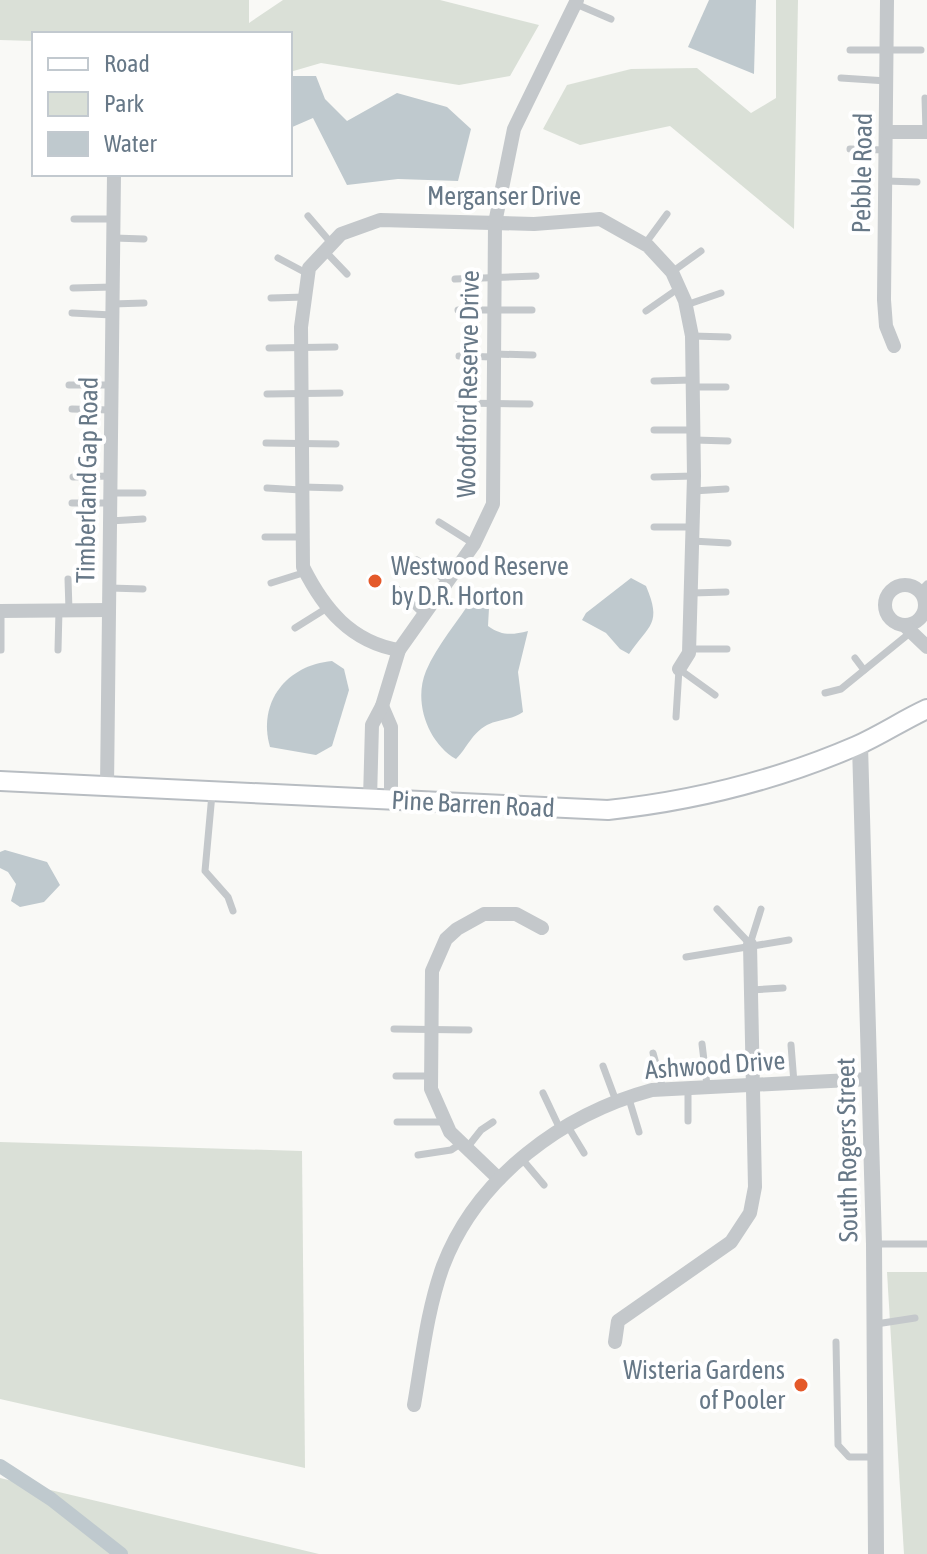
<svg xmlns="http://www.w3.org/2000/svg" width="927" height="1554" font-family="'Asap Condensed',sans-serif">
<rect width="100%" height="100%" fill="#f9f9f6"/>
<g fill="#dae0d7">
<polygon points="0,0 249,0 249,23 283,0 440,0 539,25 510,76 459,85 321,63 290,72 290,34 34,34 34,41 0,40"/>
<polygon points="776,0 798,0 794,229 670,126 580,145 543,129 567,85 631,69 697,68 751,113 776,98"/>
<polygon points="0,1142 302,1151 305,1468 0,1399"/>
<polygon points="887,1272 927,1272 927,1554 904,1554"/>
<polygon points="0,1478 319,1554 0,1554"/>
</g>
<g fill="#bfc9ce">
<polygon points="709,0 756,0 754,74 688,47"/>
<polygon points="290,76 316,76 325,99 347,121 397,93 447,107 471,129 458,181 398,179 347,185 313,118 290,128"/>
<path d="M631 578 646 586C662 624 650 624 629 654L620 649 606 633 582 620 586 613Z"/>
<path d="M474 596 485 598 489 608 488 626C502 636 512 635 528 631L518 672 523 712C512 720 499 719 487 725 471 734 468 747 456 759 428 743 413 702 426 671 437 645 459 620 474 596Z"/>
<path d="M332 661 344 669 349 690 332 746 316 755 270 747C257 702 287 665 332 661Z"/>
<polygon points="5,850 47,862 60,885 44,902 20,907 11,901 16,884 8,872 0,868 0,852"/>
</g>
<g fill="none" stroke-linecap="round" stroke-linejoin="round">
<polyline stroke="#bfc9ce" stroke-width="14" points="0,1466 51,1499 121,1554"/>
<g stroke="#b8bdc2" stroke-width="22">
<path id="secondary" d="M0 781 608 810C693 801 777 780 856 746 881 735 903 720 927 709"/>
</g>
<g stroke="#c4c8cb" stroke-width="7">
<polyline points="576,4 611,19"/>
<polyline points="850,50 921,50"/>
<polyline points="841,78 887,81"/>
<polyline points="925,98 926,132"/>
<polyline points="850,149 886,150"/>
<polyline points="886,181 917,182"/>
<polyline points="308,216 332,244"/>
<polyline points="74,219 113,219"/>
<polyline points="114,238 144,239"/>
<polyline points="645,244 667,214"/>
<polyline points="325,251 347,274"/>
<polyline points="278,258 308,274"/>
<polyline points="672,272 701,251"/>
<polyline points="455,279 536,276"/>
<polyline points="73,288 113,287"/>
<polyline points="271,298 305,297"/>
<polyline points="112,304 144,303"/>
<polyline points="686,305 721,293"/>
<polyline points="458,310 532,310"/>
<polyline points="646,311 679,288"/>
<polyline points="72,313 112,315"/>
<polyline points="692,336 728,337"/>
<polyline points="269,348 335,347"/>
<polyline points="494,354 533,355"/>
<polyline points="459,356 493,357"/>
<polyline points="654,381 692,380"/>
<polyline points="69,385 111,385"/>
<polyline points="692,387 726,387"/>
<polyline points="267,394 340,393"/>
<polyline points="459,403 530,404"/>
<polyline points="72,409 110,410"/>
<polyline points="654,430 692,430"/>
<polyline points="694,440 728,441"/>
<polyline points="266,443 336,444"/>
<polyline points="73,477 110,476"/>
<polyline points="654,477 694,476"/>
<polyline points="302,487 340,488"/>
<polyline points="267,488 301,490"/>
<polyline points="693,491 726,489"/>
<polyline points="111,493 143,493"/>
<polyline points="72,503 110,503"/>
<polyline points="110,521 143,519"/>
<polyline points="439,522 474,544"/>
<polyline points="654,527 692,527"/>
<polyline points="265,537 301,537"/>
<polyline points="692,541 728,543"/>
<polyline points="417,560 445,580"/>
<polyline points="68,579 69,610"/>
<polyline points="271,583 306,572"/>
<polyline points="394,586 424,615"/>
<polyline points="110,588 143,589"/>
<polyline points="920,591 927,584"/>
<polyline points="692,593 726,592"/>
<polyline points="1,611 1,650"/>
<polyline points="295,628 327,608"/>
<polyline points="689,649 727,649"/>
<polyline points="58,650 59,610"/>
<polyline points="855,658 864,670"/>
<polyline points="679,669 715,695"/>
<polyline points="825,693 841,689 911,632"/>
<polyline points="676,717 679,669"/>
<polyline points="212,794 205,871 228,897 233,911"/>
<polyline points="717,909 750,944"/>
<polyline points="750,944 761,909"/>
<polyline points="686,957 789,940"/>
<polyline points="751,990 783,988"/>
<polyline points="394,1029 469,1030"/>
<polyline points="702,1044 707,1085"/>
<polyline points="791,1045 794,1083"/>
<polyline points="653,1053 663,1089"/>
<polyline points="603,1066 616,1101"/>
<polyline points="396,1076 431,1076"/>
<polyline points="688,1087 688,1121"/>
<polyline points="543,1093 560,1129"/>
<polyline points="629,1099 639,1132"/>
<polyline points="397,1122 445,1122"/>
<polyline points="567,1125 584,1153"/>
<polyline points="466,1149 481,1130 493,1122"/>
<polyline points="418,1155 451,1150 460,1144"/>
<polyline points="522,1159 544,1185"/>
<polyline points="876,1244 927,1244"/>
<polyline points="876,1324 915,1318"/>
<polyline points="836,1342 838,1445 849,1457 874,1457"/>
</g>
<g stroke="#c4c8cb" stroke-width="14">
<polyline points="887,0 884,300 886,326 894,346"/>
<polyline points="887,132 927,132"/>
<circle cx="905" cy="605" r="20"/>
<polyline points="0,611 109,610"/>
<polyline points="904,625 927,647"/>
<path d="M399 650C351 642 324 609 303 567L301 327 309 268 341 234 380 220 534 224 600 219 648 246 672 272 685 301 692 336 694 476 689 653 679 669"/>
<polyline points="382,706 391,727 391,800"/>
<polyline points="107,787 114,174"/>
<polyline points="370,799 372,725 382,706 399,650 474,544 493,504 495,223 514,129 577,0"/>
<polyline points="499,1179 450,1132 431,1089 432,971 446,939 457,929 484,914 516,914 542,928"/>
<polyline points="615,1342 618,1321 731,1242 750,1213 755,1187 750,944"/>
<path d="M414 1405C422 1359 427 1310 443 1266 477 1177 563 1114 652 1090L870 1079"/>
</g>
<polyline stroke="#c4c8cb" stroke-width="16" points="860,745 874,1244 876,1554"/>
<use href="#secondary" stroke="#fff" stroke-width="18"/>
</g>
<g fill="#e4592a" stroke="#fff" stroke-width="3">
<circle cx="375" cy="581" r="8"/>
<circle cx="801" cy="1385" r="8"/>
</g>
<g text-anchor="middle" dominant-baseline="central" stroke-width="8" stroke-linejoin="round" paint-order="stroke">
<g font-size="26" fill="#677887" stroke="#fff">
<text transform="translate(862 173) rotate(-89)">Pebble Road</text>
<text x="504" y="196">Merganser Drive</text>
<text transform="translate(468 384) rotate(-89)">Woodford Reserve Drive</text>
<text transform="translate(87 480) rotate(-89)">Timberland Gap Road</text>
<text transform="translate(473 804) rotate(3)">Pine Barren Road</text>
<text transform="translate(715 1065) rotate(-4)">Ashwood Drive</text>
<text transform="translate(847 1150) rotate(-91)">South Rogers Street</text>
</g>
<g font-size="26" fill="#677887" stroke="#fff" text-anchor="start">
<text x="391" y="566">Westwood Reserve<tspan x="391" dy="30">by D.R. Horton</tspan></text>
<text x="785" y="1370" text-anchor="end">Wisteria Gardens<tspan x="785" dy="30">of Pooler</tspan></text>
</g>
</g>
<rect x="32" y="32" width="260" height="144" fill="#ffffff" stroke="#c2c9cf" stroke-width="2"/>
<rect x="48" y="58" width="40" height="12" fill="#ffffff" stroke="#c2c9cf" stroke-width="2"/>
<text x="104" y="72" font-size="24" fill="#677887">Road</text>
<rect x="48" y="92" width="40" height="24" fill="#dae0d7" stroke="#c2c9cf" stroke-width="2"/>
<text x="104" y="112" font-size="24" fill="#677887">Park</text>
<rect x="48" y="132" width="40" height="24" fill="#bfc9ce" stroke="#c2c9cf" stroke-width="2"/>
<text x="104" y="152" font-size="24" fill="#677887">Water</text>
</svg>
